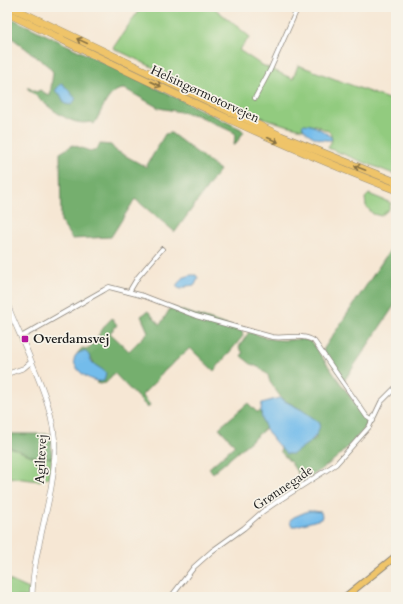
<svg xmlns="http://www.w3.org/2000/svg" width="403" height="604" font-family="Cardo,serif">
<rect width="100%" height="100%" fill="#f7f3e8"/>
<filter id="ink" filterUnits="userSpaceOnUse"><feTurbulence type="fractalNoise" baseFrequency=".025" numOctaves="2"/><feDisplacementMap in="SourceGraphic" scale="8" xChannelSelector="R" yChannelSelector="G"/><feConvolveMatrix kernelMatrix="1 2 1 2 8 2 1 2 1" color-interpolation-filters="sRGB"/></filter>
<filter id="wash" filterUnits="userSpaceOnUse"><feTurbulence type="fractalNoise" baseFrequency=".012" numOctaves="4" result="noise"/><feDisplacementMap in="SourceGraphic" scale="16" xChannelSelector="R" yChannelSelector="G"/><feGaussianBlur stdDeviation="0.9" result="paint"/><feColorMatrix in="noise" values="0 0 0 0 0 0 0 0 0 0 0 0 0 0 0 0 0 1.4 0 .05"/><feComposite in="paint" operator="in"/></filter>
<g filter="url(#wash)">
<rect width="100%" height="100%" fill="#f6e7d4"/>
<g fill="#92cb7f" stroke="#57744e">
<polygon points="141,7 213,7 250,37 239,50 260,64 293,79 298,65 396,102 396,175 328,148 332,140 330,132 315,125 302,129 282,124 243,111 113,48"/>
<polygon points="369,194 391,203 389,209 381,216 373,214 366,206 365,198"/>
<polygon points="7,446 32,456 52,458 49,477 39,481 7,477"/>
<polygon points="7,579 29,589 29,597 7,597"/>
</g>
<g fill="#75af6e" stroke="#486645">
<path d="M7 16 241 129 244 132 234 146 235 133 196 115 159 108 125 89C108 88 102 112 94 124L90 122C69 128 42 101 27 88H29L36 92 40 90 50 96 53 72 48 66 7 34Z"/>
<polygon points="171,133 220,170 175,232 135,199 111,237 72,239 61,222 60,153 73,145 90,151 97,149 100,144 111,145 115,150 146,167 165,134"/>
<polygon points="396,241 396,303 344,381 323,350"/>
<path d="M171 307 242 330 243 336 214 371 190 348 160 375 157 380 142 395 150 405 148 408 114 373 106 383 100 384 97 383V381L100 382C98 371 93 357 84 351L76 355 82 348 89 349 106 324 112 318 117 325 110 333 129 351 148 332 141 316 148 311 160 325Z"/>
<path d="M249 332C259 335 270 340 281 340 291 341 304 336 312 343L366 419 368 423C365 430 359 435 354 440 337 459 325 468 303 481L291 463 280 451 281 448 286 454 306 445 316 438 302 410 282 399 270 382 268 375 260 368 251 364 241 356 243 353 239 347Z"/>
<polygon points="248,403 257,412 260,411 266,428 213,473 209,468 235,445 219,428"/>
<polygon points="7,434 51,434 52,458 32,456 7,446"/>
</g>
<g fill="#73bceb" stroke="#486c84">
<polygon points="61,83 63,84 76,99 71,105 65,104 60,94 55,91"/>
<path d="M304 124C314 124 325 132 332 138L331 140C320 141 307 136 302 126Z"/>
<polygon points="191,275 196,275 198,278 195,285 187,286 181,289 178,288 176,286 182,278"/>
<path d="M84 351C90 354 89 357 92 362 96 367 102 368 106 373L104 381C87 385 59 357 84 351Z"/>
<path d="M279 398 302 410 320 423C319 439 305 445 293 454H286C273 440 257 423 262 403Z"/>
<polygon points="308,511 314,511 321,512 322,516 321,519 296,526 293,526 291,525 290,520 294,517"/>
</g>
</g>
<g filter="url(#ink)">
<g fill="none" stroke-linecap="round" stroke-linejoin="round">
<g stroke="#898278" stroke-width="5.5">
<g id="minor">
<polyline points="255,98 270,70 298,7"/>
<polyline points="129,292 138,277 162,249"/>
<path d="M21 337 104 290 109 287 113 288 144 296 196 316 272 337C285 339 303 333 314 341L367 417 373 421"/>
<polyline points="7,374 24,368 31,362"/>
<polyline points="171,597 194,567 212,551 244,528 262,512 278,501 336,464 369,427 381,402 396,387"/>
</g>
</g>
<g stroke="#898278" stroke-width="6">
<path id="tertiary" d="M7 304C15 324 24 343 32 363 44 391 55 419 55 450 54 500 33 547 32 597"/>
</g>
<g stroke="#898278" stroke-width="8">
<polyline id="primary" points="345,597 396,556"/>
</g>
<g stroke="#898278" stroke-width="8">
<g id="motorway">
<polyline points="11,7 281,136 396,182"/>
<path d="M7 13C136 75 263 139 396 190"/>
</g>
</g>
<use href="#minor" stroke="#fff" stroke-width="4"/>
<use href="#tertiary" stroke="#fff" stroke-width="5"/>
<use href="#primary" stroke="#efc469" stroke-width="6"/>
<use href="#motorway" stroke="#efc469" stroke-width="7"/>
</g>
<defs><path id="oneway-shaft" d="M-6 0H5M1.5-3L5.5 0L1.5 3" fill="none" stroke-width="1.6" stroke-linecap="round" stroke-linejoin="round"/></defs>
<g stroke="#867042">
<use href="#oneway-shaft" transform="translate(82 41) rotate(-155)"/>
<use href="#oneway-shaft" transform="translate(156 84) rotate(26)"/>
<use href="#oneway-shaft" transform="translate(273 140) rotate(24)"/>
<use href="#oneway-shaft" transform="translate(360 168) rotate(-159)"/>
</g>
</g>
<rect fill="#b5179e" stroke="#f7f3e8" stroke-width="1.5" x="21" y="335" width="8" height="8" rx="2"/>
<g text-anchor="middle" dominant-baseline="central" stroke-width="3.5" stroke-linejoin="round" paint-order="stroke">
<g font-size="13" fill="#1c1c1c" stroke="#f7f3e8">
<text transform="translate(205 94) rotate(25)">Helsingørmotorvejen</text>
<text transform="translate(41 459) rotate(-87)">Agiltevej</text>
<text transform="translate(283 488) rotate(-34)">Grønnegade</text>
</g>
<g font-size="13" font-weight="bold" fill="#1c1c1c" stroke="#f7f3e8" text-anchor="start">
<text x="33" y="339">Overdamsvej</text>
</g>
</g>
<rect width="403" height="604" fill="none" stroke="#f7f3e8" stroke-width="24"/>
</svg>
